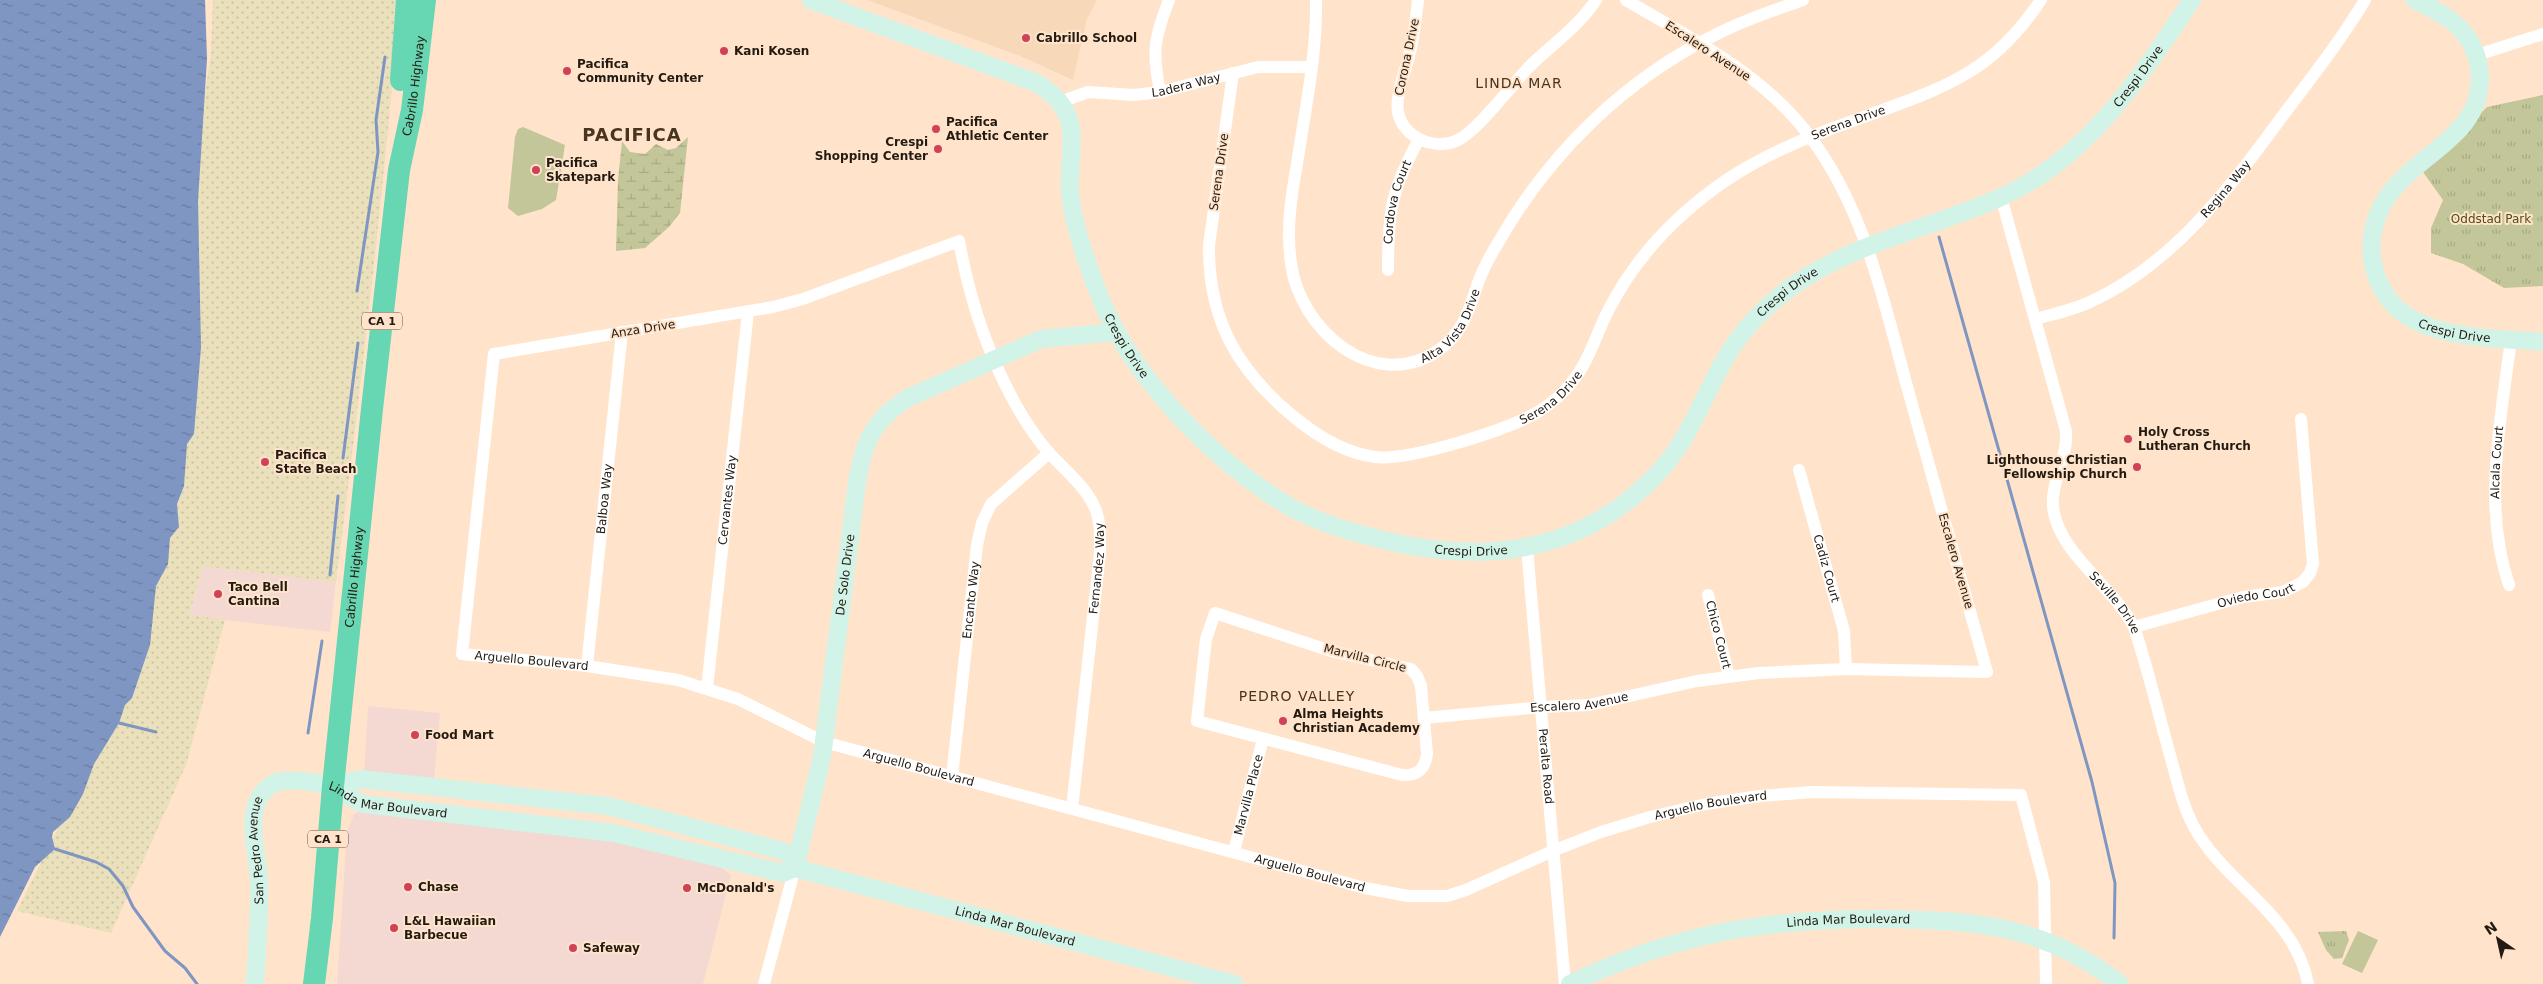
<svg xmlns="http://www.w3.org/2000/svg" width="2543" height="984" font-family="'DejaVu Sans',sans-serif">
<defs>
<pattern id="wetland-marsh" width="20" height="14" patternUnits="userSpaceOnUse" patternTransform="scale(1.25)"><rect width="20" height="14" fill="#c3c699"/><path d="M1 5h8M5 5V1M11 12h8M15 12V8" fill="none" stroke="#a7aa83"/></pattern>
<pattern id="sand-dots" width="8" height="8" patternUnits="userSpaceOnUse" patternTransform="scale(1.25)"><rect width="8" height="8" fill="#eae0bb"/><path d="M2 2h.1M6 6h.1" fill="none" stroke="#c8c0a0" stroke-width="1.8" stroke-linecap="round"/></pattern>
<pattern id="park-tufts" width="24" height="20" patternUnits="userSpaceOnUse" patternTransform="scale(1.25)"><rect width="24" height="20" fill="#c3c699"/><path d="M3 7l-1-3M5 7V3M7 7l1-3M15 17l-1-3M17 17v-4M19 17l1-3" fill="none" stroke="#a7aa83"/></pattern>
<pattern id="water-ripples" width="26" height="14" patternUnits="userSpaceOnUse" patternTransform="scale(1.25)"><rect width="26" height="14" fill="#8096c2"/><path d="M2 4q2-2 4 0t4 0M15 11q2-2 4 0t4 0" fill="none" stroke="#687a9c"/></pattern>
</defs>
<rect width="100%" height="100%" fill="#ffe4cb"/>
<g fill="#f3d9d2">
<polygon points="203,566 336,582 330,632 189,616"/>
<polygon points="368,706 440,713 434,781 364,776"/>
<polygon points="365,808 517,823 713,860 731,875 703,984 337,984 347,832 354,814"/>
</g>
<polygon fill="#f7d8b9" points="867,0 1097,0 1087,19 1073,80 1020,56"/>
<g fill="#c3c699">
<polygon points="523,127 565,145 556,200 542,209 518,216 508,208 515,137 518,129"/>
<polygon points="2358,931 2378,940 2362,973 2342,964"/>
</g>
<polygon fill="url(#wetland-marsh)" points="688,137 680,213 669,227 645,248 616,251 618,180 622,141 630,152 645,154 656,144 668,150 676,148"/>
<path fill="url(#sand-dots)" d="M213 0H400C383 195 361 388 336 582L203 566 189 615 225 620 186 765 111 933 17 911 95 753 201 122 211 53Z"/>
<g fill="url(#park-tufts)">
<polygon points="2543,95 2543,286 2504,288 2463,264 2431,253 2431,228 2443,200 2423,172 2487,107"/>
<polygon points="2346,931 2349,940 2342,958 2334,959 2326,950 2318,932"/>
</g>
<polygon fill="url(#water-ripples)" points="0,0 205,0 207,59 198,201 201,347 194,434 187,444 184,486 177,504 179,527 170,538 168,564 156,586 150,645 132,698 125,705 119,723 94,764 83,794 70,817 53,832 52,837 55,849 35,867 0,937"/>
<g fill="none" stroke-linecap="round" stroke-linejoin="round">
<g stroke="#8096c2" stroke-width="3">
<polyline points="1939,237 2092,782 2115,883 2114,938"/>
<polyline points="357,291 378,152 376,120 385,57"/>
<polyline points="343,458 358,343"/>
<polyline points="330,575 338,496"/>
<polyline points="119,723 156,732"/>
<polyline points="308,733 322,641"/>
<polyline points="55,849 96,862 109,869 123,886 133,907 165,951 185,968 197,984"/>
</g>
<g stroke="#fff" stroke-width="12">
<path id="s1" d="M1316 0C1317 55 1305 110 1297 164 1291 197 1286 230 1291 263 1299 329 1374 395 1439 350 1463 333 1469 310 1478 283 1483 269 1490 256 1498 243 1549 153 1626 78 1719 33 1746 19 1775 10 1803 0"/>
<path d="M1418 0C1416 18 1414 35 1410 52 1406 71 1395 93 1398 112 1403 138 1435 151 1458 140 1478 130 1512 85 1529 67 1552 44 1578 27 1596 0"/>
<polyline points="2477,55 2543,34"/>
<path id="s2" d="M1233 73 1209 245C1208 320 1238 371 1294 417 1317 436 1344 453 1375 457 1410 461 1507 430 1538 412 1551 404 1563 394 1572 382 1589 362 1596 334 1608 311 1635 258 1677 214 1725 181 1776 146 1834 128 1891 107 1918 97 1945 87 1969 72 1999 54 2022 28 2041 0"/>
<path d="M1160 92C1152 51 1154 39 1169 0"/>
<path id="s3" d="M1060 102 1088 92 1134 95 1160 92 1258 67H1312"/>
<path id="s4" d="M2001 197 2066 431C2068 459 2051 480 2053 507 2058 553 2113 586 2134 627 2148 669 2158 712 2170 755 2177 779 2182 805 2194 827 2226 885 2295 914 2308 984"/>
<path id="s5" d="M1388 270C1388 211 1391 191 1419 139"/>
<path id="s6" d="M2036 319C2054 314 2073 310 2090 302 2175 263 2230 187 2284 114 2312 77 2341 40 2365 0"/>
<path id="s7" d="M1799 470 1844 631 1846 669"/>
<path id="s8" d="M1527 548 1565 984"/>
<path id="s9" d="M2509 585C2482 506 2501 419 2511 339"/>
<path id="s10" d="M1708 595 1729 676"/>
<path d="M1215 613 1331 651 1411 669 1417 676 1421 686 1427 754C1425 769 1418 776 1402 775L1197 721 1206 639Z"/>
<path id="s11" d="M2134 627 2243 597 2283 592 2303 582 2310 573 2313 564 2301 419"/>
<path id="s12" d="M587 666 622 332"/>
<path id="s13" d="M707 688 748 312"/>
<path id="s14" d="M1424 718 1542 707 1589 705 1697 681 1759 673 1846 669 1987 672C1961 578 1935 484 1908 390 1884 303 1866 212 1811 138 1765 75 1692 39 1626 0"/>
<path id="s15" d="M952 777 977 545 982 523 991 504 1049 453"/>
<path id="s16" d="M1072 809 1100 553C1100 538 1101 522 1095 508 1086 487 1066 471 1051 455 1040 443 1029 427 1020 412 989 359 970 302 959 241L803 299 773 307 494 354 462 654 587 666 678 680 738 699 824 742 1365 888 1408 896H1447L1466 890 1555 850 1601 832 1650 817 1706 804 1760 796 1812 792 2021 795 2044 882 2046 984"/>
<path id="s17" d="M1234 851 1263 739"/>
<polyline points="764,984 795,868"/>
</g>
<g stroke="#d1f3e8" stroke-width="18">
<path id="s18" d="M811 0 1034 82C1049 90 1062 101 1068 117 1076 139 1068 168 1070 192 1072 214 1078 235 1085 256 1102 308 1120 346 1155 388 1192 434 1240 478 1292 508 1321 524 1355 533 1387 541 1486 564 1582 553 1656 475 1688 442 1701 401 1724 361 1741 330 1768 303 1797 283 1855 243 1933 227 1997 199 2088 160 2139 78 2192 0"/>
<path id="s19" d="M2415 0C2428 7 2443 13 2454 23 2485 49 2488 94 2463 125 2442 150 2411 166 2391 192 2375 212 2368 239 2373 263 2388 343 2480 336 2543 342"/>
<polyline points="333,786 361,779 608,806 783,851 791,858 795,868"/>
<path id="s20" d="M795 868 822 757 858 475C866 437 875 419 908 398L1041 339 1115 332"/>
<path id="s21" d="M255 984C257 950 260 916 259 882 258 858 249 829 256 806 259 794 269 783 282 781 292 779 325 783 334 787 345 793 352 800 364 804L614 833 778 872 783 873 795 868 1234 984"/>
<path id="s22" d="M1570 984C1677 932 1771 918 1889 919 1980 921 2046 926 2120 984"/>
</g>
<g stroke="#66d6b3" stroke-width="22">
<polyline points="401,80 407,0"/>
<path id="s23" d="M314 984 322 918 333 786 372 409 399 170 412 110 425 0"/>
</g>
</g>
<g fill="#d14158" stroke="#ffe4cb" stroke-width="2">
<circle cx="1026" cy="38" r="5"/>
<circle cx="724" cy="51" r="5"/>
<circle cx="567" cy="71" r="5"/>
<circle cx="936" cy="129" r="5"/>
<circle cx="938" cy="149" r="5"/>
<circle cx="536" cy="170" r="5"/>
<circle cx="2128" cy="439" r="5"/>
<circle cx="265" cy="462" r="5"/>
<circle cx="2137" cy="467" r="5"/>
<circle cx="218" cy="594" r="5"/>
<circle cx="1283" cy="721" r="5"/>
<circle cx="415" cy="735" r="5"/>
<circle cx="408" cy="887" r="5"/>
<circle cx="687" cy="888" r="5"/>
<circle cx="394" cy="928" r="5"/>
<circle cx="573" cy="948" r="5"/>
</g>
<g text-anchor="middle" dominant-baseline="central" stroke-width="4" stroke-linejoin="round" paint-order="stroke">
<g fill="#ffe4cb" stroke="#655749" stroke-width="1">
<rect x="362" y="312.5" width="40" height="17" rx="4"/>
<rect x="308" y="830.5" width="40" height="17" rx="4"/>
</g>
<g font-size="11" font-weight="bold" fill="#231a11">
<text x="382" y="321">CA 1</text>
<text x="328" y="839">CA 1</text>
</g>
<g font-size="12" font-weight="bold" fill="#231a11" stroke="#ffe4cb" text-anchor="start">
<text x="1036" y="38">Cabrillo School</text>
<text x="734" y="51">Kani Kosen</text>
<text x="577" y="64">Pacifica<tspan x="577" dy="14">Community Center</tspan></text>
<text x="946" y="122">Pacifica<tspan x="946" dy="14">Athletic Center</tspan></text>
<text x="928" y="142" text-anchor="end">Crespi<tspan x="928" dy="14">Shopping Center</tspan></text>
<text x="546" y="163">Pacifica<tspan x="546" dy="14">Skatepark</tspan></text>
<text x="2138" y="432">Holy Cross<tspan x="2138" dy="14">Lutheran Church</tspan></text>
<text x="275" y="455">Pacifica<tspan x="275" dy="14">State Beach</tspan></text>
<text x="2127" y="460" text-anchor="end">Lighthouse Christian<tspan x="2127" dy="14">Fellowship Church</tspan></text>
<text x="228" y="587">Taco Bell<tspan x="228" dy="14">Cantina</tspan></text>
<text x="1293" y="714">Alma Heights<tspan x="1293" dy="14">Christian Academy</tspan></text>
<text x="425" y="735">Food Mart</text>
<text x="418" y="887">Chase</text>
<text x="697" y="888">McDonald's</text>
<text x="404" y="921">L&amp;L Hawaiian<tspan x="404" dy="14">Barbecue</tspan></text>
<text x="583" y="948">Safeway</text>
</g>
<g font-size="12" fill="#231a11" stroke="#ffe4cb">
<text transform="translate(1708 51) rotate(33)">Escalero Avenue</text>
<text transform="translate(1407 57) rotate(-78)">Corona Drive</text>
<text stroke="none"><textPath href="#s18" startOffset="1802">Crespi Drive</textPath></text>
<text stroke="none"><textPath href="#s23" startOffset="904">Cabrillo Highway</textPath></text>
<text stroke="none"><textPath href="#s3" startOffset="129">Ladera Way</textPath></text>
<text stroke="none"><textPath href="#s2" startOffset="1074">Serena Drive</textPath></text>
<text transform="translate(1219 172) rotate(-82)">Serena Drive</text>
<text stroke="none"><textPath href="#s6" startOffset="235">Regina Way</textPath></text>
<text stroke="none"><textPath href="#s5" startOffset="69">Cordova Court</textPath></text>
<text stroke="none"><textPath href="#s18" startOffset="1382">Crespi Drive</textPath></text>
<text stroke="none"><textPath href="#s1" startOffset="496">Alta Vista Drive</textPath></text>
<text transform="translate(643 329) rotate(-9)">Anza Drive</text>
<text stroke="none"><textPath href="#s19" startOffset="448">Crespi Drive</textPath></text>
<text stroke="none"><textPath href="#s18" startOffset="528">Crespi Drive</textPath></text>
<text stroke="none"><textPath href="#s2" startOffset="654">Serena Drive</textPath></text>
<text stroke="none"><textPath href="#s9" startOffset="124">Alcala Court</textPath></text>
<text stroke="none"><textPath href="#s12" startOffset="168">Balboa Way</textPath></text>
<text stroke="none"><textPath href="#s13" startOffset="189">Cervantes Way</textPath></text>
<text stroke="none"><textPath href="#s18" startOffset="948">Crespi Drive</textPath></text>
<text transform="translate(1956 561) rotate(74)">Escalero Avenue</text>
<text stroke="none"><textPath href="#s16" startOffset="242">Fernandez Way</textPath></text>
<text stroke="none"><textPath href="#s7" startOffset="102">Cadiz Court</textPath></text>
<text stroke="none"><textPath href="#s20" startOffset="298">De Solo Drive</textPath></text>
<text stroke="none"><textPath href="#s23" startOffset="409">Cabrillo Highway</textPath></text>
<text stroke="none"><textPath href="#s11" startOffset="126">Oviedo Court</textPath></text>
<text stroke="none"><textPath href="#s15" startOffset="178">Encanto Way</textPath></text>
<text stroke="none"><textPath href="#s4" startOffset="436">Seville Drive</textPath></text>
<text stroke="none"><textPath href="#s10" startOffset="41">Chico Court</textPath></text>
<text transform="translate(1365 658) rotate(14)">Marvilla Circle</text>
<text stroke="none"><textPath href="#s16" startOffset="1460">Arguello Boulevard</textPath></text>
<text stroke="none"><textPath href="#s14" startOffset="156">Escalero Avenue</textPath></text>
<text stroke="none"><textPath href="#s8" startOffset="219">Peralta Road</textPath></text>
<text stroke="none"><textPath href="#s16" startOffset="1865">Arguello Boulevard</textPath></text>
<text stroke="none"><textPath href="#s17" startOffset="58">Marvilla Place</textPath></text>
<text stroke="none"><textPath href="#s21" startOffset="326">Linda Mar Boulevard</textPath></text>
<text stroke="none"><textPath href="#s16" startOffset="2690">Arguello Boulevard</textPath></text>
<text stroke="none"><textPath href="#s21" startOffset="134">San Pedro Avenue</textPath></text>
<text stroke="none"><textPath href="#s16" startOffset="2270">Arguello Boulevard</textPath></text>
<text stroke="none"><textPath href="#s22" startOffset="288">Linda Mar Boulevard</textPath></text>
<text stroke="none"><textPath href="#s21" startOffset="970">Linda Mar Boulevard</textPath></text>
</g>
<g font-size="12" fill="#4d4e10" stroke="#ffe4cb">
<text x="2491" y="219">Oddstad Park</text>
</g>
<g font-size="14" letter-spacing="1" fill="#48341f" stroke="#ffe4cb">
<text x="1519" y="83">LINDA MAR</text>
<text x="1297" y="696">PEDRO VALLEY</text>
</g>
<g font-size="18" font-weight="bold" letter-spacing="1" fill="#48341f" stroke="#ffe4cb">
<text x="632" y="134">PACIFICA</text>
</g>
</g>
<g transform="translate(2498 939) rotate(326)" stroke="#ffe4cb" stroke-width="4" paint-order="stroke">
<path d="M0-4L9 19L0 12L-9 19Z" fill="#231a11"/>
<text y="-8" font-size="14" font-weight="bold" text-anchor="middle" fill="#231a11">N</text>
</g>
</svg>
